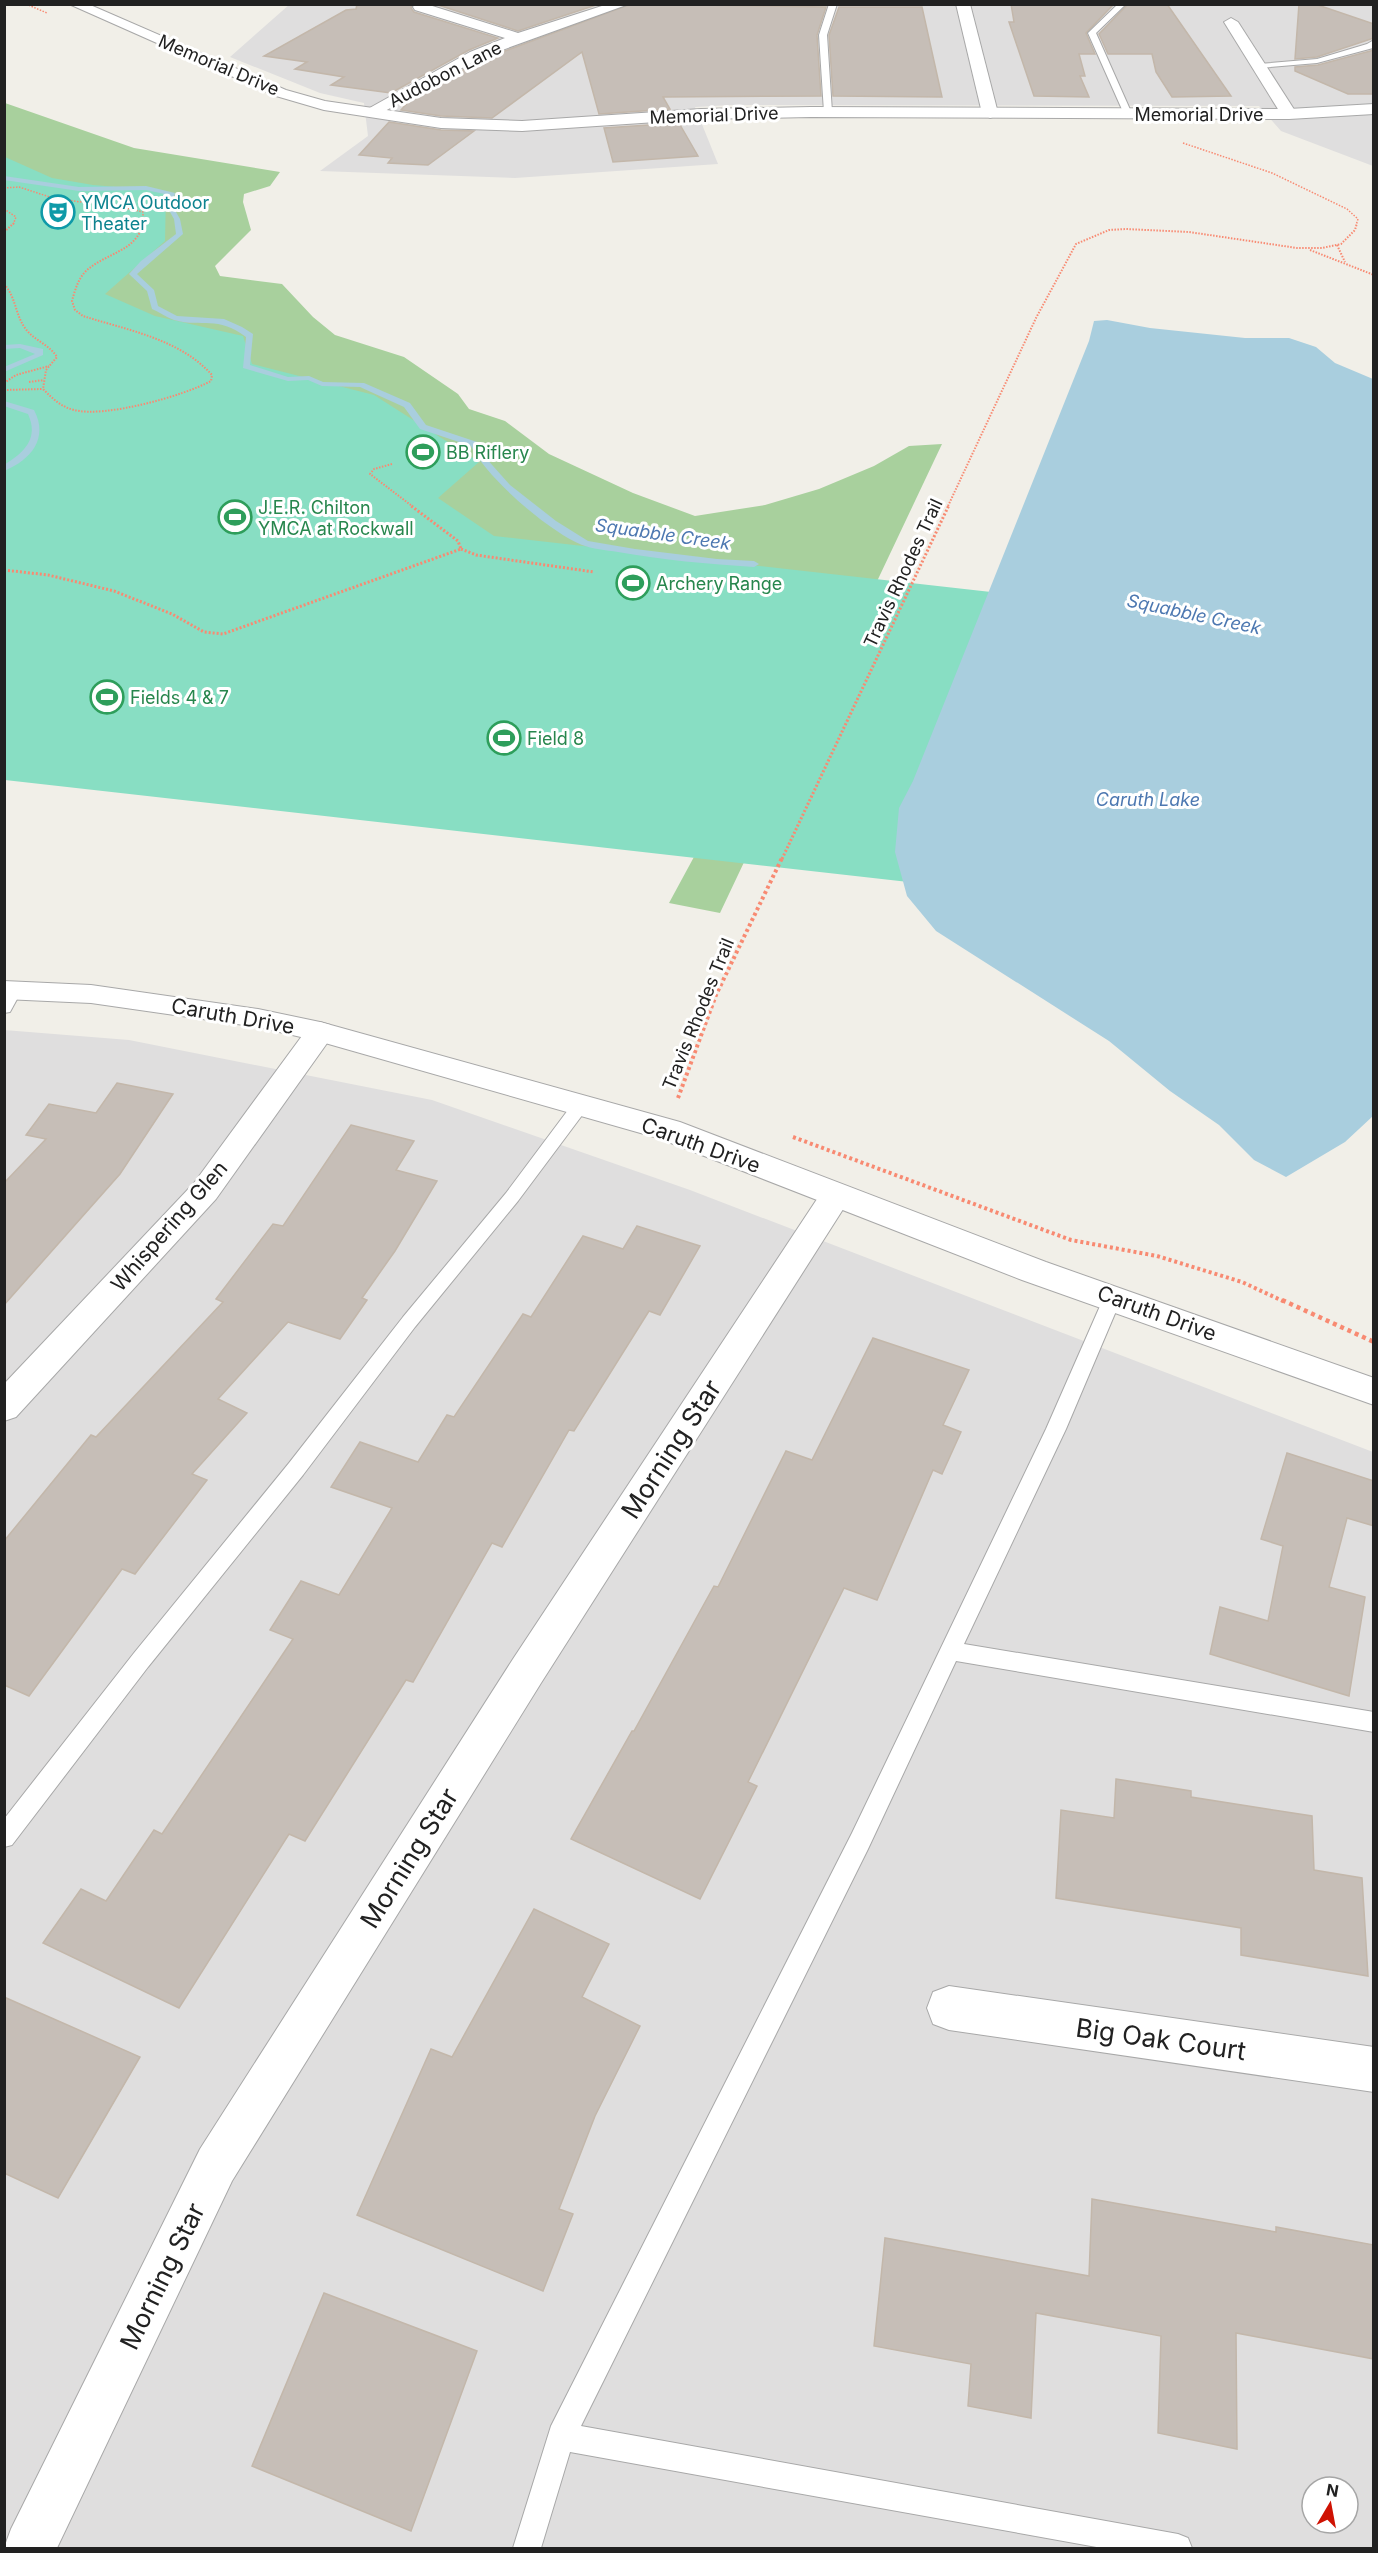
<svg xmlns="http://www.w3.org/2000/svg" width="1378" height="2553" font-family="Inter,sans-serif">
<rect width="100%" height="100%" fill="#f1efe8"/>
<g fill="#dfdede" fill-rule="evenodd">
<polygon points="290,4 1373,5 1373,166 1281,131 1259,106 731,105 695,107 718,164 515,178 320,171 368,136 364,103 320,93 230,57"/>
<path d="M4 1030 129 1040 432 1100 690 1190 1373 1452V2548H5ZM1312 2487H1348V2523H1312Z"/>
</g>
<polygon fill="#a8d09d" points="5,103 134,148 280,172 270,186 244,194 243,202 251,230 215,266 220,276 282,284 313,317 335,335 404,357 458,394 469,409 505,421 549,454 633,493 695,516 765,505 819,489 874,466 909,446 942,444 720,913 669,903 740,772 543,604 122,323 5,183"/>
<polygon fill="#88dec3" points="5,157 52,178 93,185 166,191 165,241 105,294 155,316 243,336 252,364 374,395 479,462 438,498 494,536 991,592 935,885 5,780"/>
<polygon fill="#a9cede" points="1107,320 1150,328 1245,338 1289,338 1316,347 1335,363 1373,379 1373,1116 1345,1142 1286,1177 1254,1160 1219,1125 1170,1091 1109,1041 936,931 907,896 895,852 899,808 913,781 1089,341 1094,321"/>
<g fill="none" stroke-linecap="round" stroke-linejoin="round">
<g fill="#a9cede" fill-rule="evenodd">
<path d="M4 176 79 187 146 186 175 193 172 205 180 219 183 234 137 274 154 290 158 306 177 316 224 319 242 327 253 334 250 365 288 377 309 376 323 382 364 383 410 403 426 425 477 442 485 457 510 485 556 521 588 541 635 549 717 559 754 561 759 564 754 567C708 564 663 560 618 552 606 550 592 549 582 545 548 531 487 478 471 446L420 429 404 407 360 387 322 386 308 380 288 381 243 368 246 337C217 315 203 328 174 320 166 317 159 312 152 309L147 291 129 274 141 261 176 234 174 219 166 205 169 195 146 190 79 191 4 180Z"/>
<polygon points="20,344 43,349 43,355 4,372 4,367 35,354 20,348 4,349 4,345"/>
<path d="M4 401 34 410C49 438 31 460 4 471V465C25 452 39 438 28 414L4 406Z"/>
</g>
</g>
<g fill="#c6beb7" stroke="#c3b7aa" stroke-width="1.5">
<polygon points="357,4 412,4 411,8 414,12 498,38 469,50 391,93 331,85 344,77 295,69 307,62 264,56 346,10 356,9"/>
<polygon points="435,4 599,4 518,31"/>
<polygon points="631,4 826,7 817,35 821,96 663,97 670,109 599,114 582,52 492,118 441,116 401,110 411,99 481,60"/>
<polygon points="1011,4 1114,4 1086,33 1095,54 1079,54 1085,76 1080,76 1089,97 1034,96 1009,22 1014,22"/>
<polygon points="1128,4 1167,4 1231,96 1172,97 1156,72 1152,54 1108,54 1099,34"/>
<polygon points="1299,4 1315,4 1374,24 1374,38 1317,57 1295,59"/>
<polygon points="839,7 922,7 942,97 833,96 829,35"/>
<polygon points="1374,50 1374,94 1348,94 1295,71 1295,67 1318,65"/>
<polygon points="389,122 441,130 474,131 428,165 388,163 392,158 359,155"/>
<polygon points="679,123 698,156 613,162 604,128"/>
<polygon points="117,1083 173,1094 120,1174 4,1305 4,1183 46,1139 26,1135 49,1104 96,1113"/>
<polygon points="351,1125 414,1141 396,1170 437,1181 395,1251 362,1298 367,1300 340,1339 288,1322 218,1399 247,1413 192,1474 207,1480 135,1574 122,1569 29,1696 4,1685 4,1541 91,1435 96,1437 223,1302 216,1299 273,1224 283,1226"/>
<polygon points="637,1226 700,1246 660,1315 649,1311 574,1431 569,1430 502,1547 492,1543 413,1682 406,1680 305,1841 289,1834 179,2008 43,1943 81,1889 106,1901 154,1830 162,1834 293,1639 270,1630 301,1581 339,1595 392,1508 331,1487 360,1442 418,1462 447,1415 454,1417 523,1314 531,1317 583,1236 623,1249"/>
<polygon points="873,1338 969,1370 943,1425 961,1432 942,1474 933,1470 877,1600 844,1588 748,1782 757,1786 700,1899 571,1839 632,1731 634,1731 714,1586 718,1587 786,1451 812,1460"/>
<polygon points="1287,1453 1374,1481 1374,1526 1347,1518 1329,1587 1365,1597 1349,1696 1210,1654 1220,1607 1268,1621 1283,1546 1261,1539"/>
<polygon points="1116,1779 1191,1791 1191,1797 1312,1816 1314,1870 1362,1878 1368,1976 1241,1955 1241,1928 1056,1898 1061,1810 1114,1818"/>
<polygon points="534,1909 609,1944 582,1997 640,2026 595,2116 559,2209 573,2214 543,2291 357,2215 431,2049 452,2057"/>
<polygon points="4,1997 140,2057 58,2198 4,2173"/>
<polygon points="1092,2199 1276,2232 1276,2227 1374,2245 1374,2359 1236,2333 1237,2449 1158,2433 1161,2336 1036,2313 1031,2418 968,2406 971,2364 874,2346 885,2238 1089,2276"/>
<polygon points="324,2293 477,2351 411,2531 252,2466"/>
</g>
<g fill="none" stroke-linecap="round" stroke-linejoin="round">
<g stroke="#a8a8a8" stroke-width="2">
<g id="service">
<polygon points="829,4 837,4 827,35 832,112 828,114 824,112 819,35"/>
<polygon points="1118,4 1126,4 1096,33 1132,114 1128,116 1124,114 1088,33"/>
<polygon points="1374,40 1373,48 1317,63 1259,68 1255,66 1259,64 1317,59 1367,44"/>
<polygon points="14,985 22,990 10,1012 4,1013 4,993 8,986"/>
<polygon points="580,1100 586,1102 588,1106 586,1110 518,1201 415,1327 303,1475 148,1667 12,1845 4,1847 4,1819 134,1653 289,1463 403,1317 506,1193 574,1102"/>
<polygon points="1113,1290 1119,1292 1122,1297 1066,1429 964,1644 1374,1712 1374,1732 956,1661 868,1849 581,2426 1178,2534 1188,2538 1192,2548 1102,2548 570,2452 541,2548 513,2548 551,2426 852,1833 1046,1429 1104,1297 1107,1292"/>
</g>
</g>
<g stroke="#a8a8a8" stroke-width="2">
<g id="minor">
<polygon points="415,4 426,4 518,33 608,4 629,4 480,58 376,116 366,116 363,113 366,110 470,52 505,38 415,10 413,7"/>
<polygon points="956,4 970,4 998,113 995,116 990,118 982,113"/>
<polygon points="1231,18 1238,22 1297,114 1294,117 1284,117 1281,114 1224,22"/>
<polygon points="320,1022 330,1025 335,1032 216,1199 16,1417 4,1421 4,1384 194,1183 310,1025"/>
<polygon points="836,1184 847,1187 852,1195 847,1203 541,1683 232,2181 57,2548 4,2548 11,2529 200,2149 513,1659 825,1187"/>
<polygon points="949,1986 1374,2047 1374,2092 949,2030 933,2024 927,2008 933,1992"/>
</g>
</g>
<g stroke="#a8a8a8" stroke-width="2">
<g id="tertiary">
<polygon points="69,4 88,4 286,90 325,101 441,118 522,121 701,109 811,107 1289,109 1374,104 1374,114 1289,119 811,117 701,119 522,131 441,128 324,110 276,96"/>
<polygon points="4,981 91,985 258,1009 320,1022 680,1122 1046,1262 1374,1378 1374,1405 1022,1280 658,1138 318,1041 258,1027 91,1003 4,999"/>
</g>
</g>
<g stroke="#f88a72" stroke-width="1.5" stroke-dasharray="1.5 1.5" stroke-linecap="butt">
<polyline points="26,4 47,13"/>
<polyline points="1183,143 1272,173 1347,209 1358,219 1356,225"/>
<polyline points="4,188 19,187 53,198 130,209 143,212 143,225"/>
<polyline points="4,209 16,217 13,225"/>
</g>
<g stroke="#f88a72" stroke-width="2" stroke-dasharray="1.5 1.5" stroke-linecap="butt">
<polyline points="4,232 14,223"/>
<polyline points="1337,245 1345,262"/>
<polyline points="1310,250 1374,275"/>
<path d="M4 284C16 297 15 314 25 328 33 340 49 344 57 357L46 370 43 389C52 398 61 407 74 410 105 418 183 396 211 381L212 375C180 339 127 330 83 316L75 310 72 301C75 290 78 279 86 271 105 253 137 252 143 223"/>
<polyline points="29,382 44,380"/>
<polyline points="4,383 16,375 49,366"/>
<polyline points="4,390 43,389"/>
<polyline points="392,464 374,469 370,474 412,506"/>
<polyline points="948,506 1036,318 1076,244 1109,230 1126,229 1189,232 1297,248 1322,248 1341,244 1355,230 1357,223"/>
</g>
<g stroke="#f88a72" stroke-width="3" stroke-dasharray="2 2" stroke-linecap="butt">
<polyline points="461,549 476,555 594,572"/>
<polyline points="4,570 48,575 114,591 172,614 204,632 223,634 461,549 458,541 410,505"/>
<polyline points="782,859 949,505"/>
</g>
<g stroke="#f88a72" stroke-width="4" stroke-dasharray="3 3" stroke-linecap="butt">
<polyline points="678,1098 716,995 782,858"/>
<polyline points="793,1137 1071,1240 1157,1256 1242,1282 1285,1302"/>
</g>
<polyline stroke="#f88a72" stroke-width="4.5" stroke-dasharray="4 4" stroke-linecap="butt" points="1282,1300 1374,1342"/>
<use href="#service" fill="#fff" fill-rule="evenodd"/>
<use href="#minor" fill="#fff" fill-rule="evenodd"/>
<use href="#tertiary" fill="#fff" fill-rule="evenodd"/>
</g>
<defs>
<g id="theatre-ring" transform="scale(1.725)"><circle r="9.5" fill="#fff" stroke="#0f9aa8" stroke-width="1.5"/><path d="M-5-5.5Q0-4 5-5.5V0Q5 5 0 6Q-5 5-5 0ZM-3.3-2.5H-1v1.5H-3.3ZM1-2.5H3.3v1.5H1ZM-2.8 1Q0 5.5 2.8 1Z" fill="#0f9aa8"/></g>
<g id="stadium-ring" transform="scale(1.725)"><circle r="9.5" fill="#fff" stroke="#2e9e5b" stroke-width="1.5"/><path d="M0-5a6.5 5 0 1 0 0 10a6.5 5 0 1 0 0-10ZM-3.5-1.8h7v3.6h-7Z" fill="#2e9e5b"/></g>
</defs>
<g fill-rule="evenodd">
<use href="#theatre-ring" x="58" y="212"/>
<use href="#stadium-ring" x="423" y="452"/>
<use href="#stadium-ring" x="235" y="517"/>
<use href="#stadium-ring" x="633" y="583"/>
<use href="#stadium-ring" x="107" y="697"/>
<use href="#stadium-ring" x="504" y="738"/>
</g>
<g text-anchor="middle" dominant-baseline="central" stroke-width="6" stroke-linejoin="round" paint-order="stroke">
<g font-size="18" fill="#212121" stroke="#fff">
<text transform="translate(219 65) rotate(23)">Memorial Drive</text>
<text transform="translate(445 74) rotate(-27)">Audobon Lane</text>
<text x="1199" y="114">Memorial Drive</text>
<text transform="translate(714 115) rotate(-2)">Memorial Drive</text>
<text transform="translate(903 573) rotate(-65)">Travis Rhodes Trail</text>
<text transform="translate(698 1014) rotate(-68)">Travis Rhodes Trail</text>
</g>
<g font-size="18" fill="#0d838f" stroke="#fff" text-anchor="start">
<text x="81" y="202">YMCA Outdoor<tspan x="81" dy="21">Theater</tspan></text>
</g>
<g font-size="18" fill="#27864d" stroke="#fff" text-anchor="start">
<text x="446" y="452">BB Riflery</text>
<text x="258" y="507">J.E.R. Chilton<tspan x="258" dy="21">YMCA at Rockwall</tspan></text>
<text x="656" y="583">Archery Range</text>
<text x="130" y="697">Fields 4 &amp; 7</text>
<text x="527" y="738">Field 8</text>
</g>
<g font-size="18" font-style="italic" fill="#4d78b1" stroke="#fff">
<text transform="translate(663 534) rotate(8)">Squabble Creek</text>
<text transform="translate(1194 614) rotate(12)">Squabble Creek</text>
<text x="1148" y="799">Caruth Lake</text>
</g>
<g font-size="21" fill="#212121" stroke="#fff">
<text transform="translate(233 1016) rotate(10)">Caruth Drive</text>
<text transform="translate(701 1145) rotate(20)">Caruth Drive</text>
<text transform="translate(169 1226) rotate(-49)">Whispering Glen</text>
<text transform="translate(1157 1313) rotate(20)">Caruth Drive</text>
</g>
<g font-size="26" fill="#212121" stroke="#fff">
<text transform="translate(671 1449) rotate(-57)">Morning Star</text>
<text transform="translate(409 1858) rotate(-58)">Morning Star</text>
<text transform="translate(1161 2039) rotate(8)">Big Oak Court</text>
<text transform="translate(162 2276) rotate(-64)">Morning Star</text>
</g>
</g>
<rect width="1378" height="2553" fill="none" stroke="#212121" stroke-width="12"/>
<g transform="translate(1330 2505) rotate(10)"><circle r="28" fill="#ffffff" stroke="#a6a6a6" stroke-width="1.5"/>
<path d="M0-4.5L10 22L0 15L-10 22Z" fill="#cf1203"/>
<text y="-9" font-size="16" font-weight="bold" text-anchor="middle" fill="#212121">N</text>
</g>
</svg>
